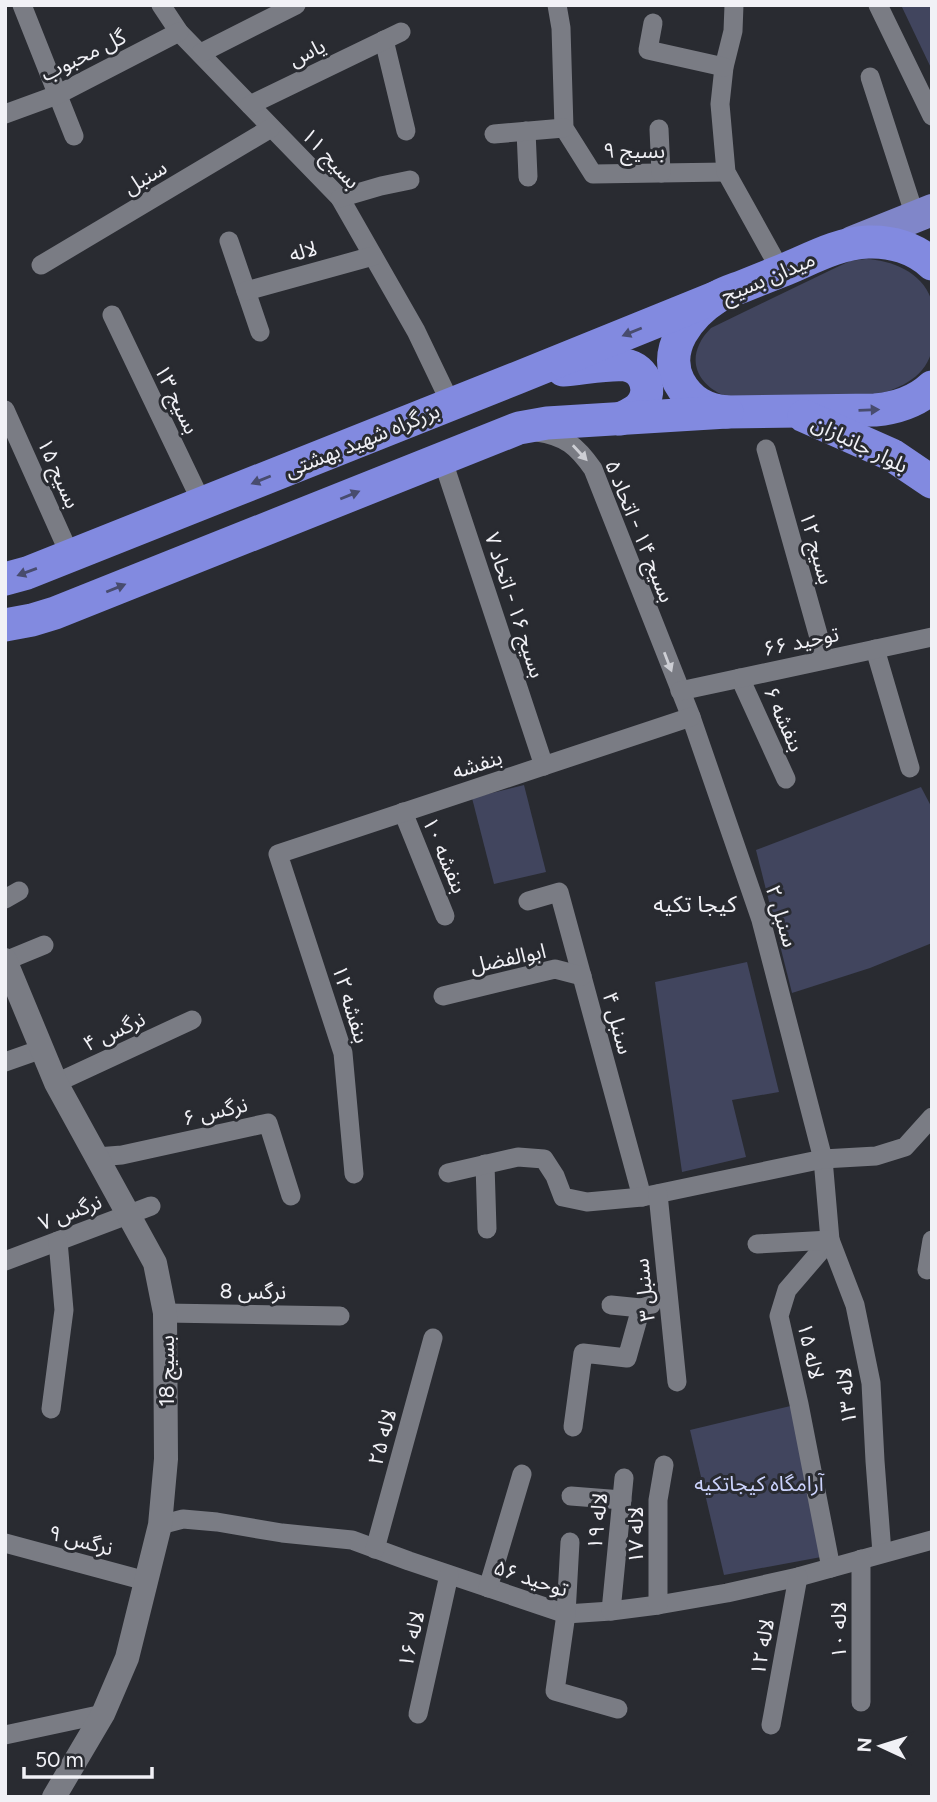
<svg xmlns="http://www.w3.org/2000/svg" width="937" height="1802" font-family="Figtree,'Noto Sans Arabic',sans-serif">
<rect width="100%" height="100%" fill="#292b31"/>
<g fill="#41455e">
<polygon points="901,5 932,5 932,70"/>
<path d="M866 259C891 260 922 272 931 299 934 307 932 318 932 326 932 335 933 345 931 353 924 379 895 391 872 395L725 396C692 382 686 353 711 328L833 269 850 261Z"/>
<polygon points="524,785 546,872 494,884 472,798"/>
<polygon points="921,787 932,808 932,943 870,968 792,993 756,850"/>
<polygon points="747,962 779,1092 732,1100 746,1157 682,1172 655,982"/>
<polygon points="799,1404 832,1555 724,1575 690,1430"/>
</g>
<g fill="none" stroke-linecap="round" stroke-linejoin="round">
<g stroke="#7a7c84" stroke-width="19">
<polyline points="22,5 74,136"/>
<polyline points="161,5 179,32 340,198 416,331 451,404"/>
<polyline points="557,5 561,28 564,128 593,174 726,172"/>
<polyline points="734,5 733,31 724,67 720,104 726,172 781,271"/>
<polyline points="878,5 932,116"/>
<polyline points="653,23 648,50 724,67"/>
<polyline points="384,40 406,131"/>
<polyline points="201,53 296,5"/>
<polyline points="870,77 915,216"/>
<polyline points="250,105 401,32"/>
<polyline points="5,114 57,95 179,32"/>
<polyline points="659,129 661,173"/>
<polyline points="526,131 528,177"/>
<polyline points="494,134 564,128"/>
<polyline points="340,198 381,186 410,180"/>
<polyline points="229,241 260,332"/>
<polyline points="41,265 271,128"/>
<polyline points="246,291 373,256"/>
<polyline points="112,315 202,503"/>
<polyline points="5,410 70,555"/>
<path d="M537 432C565 436 577 446 593 469L691 717 761 920 823 1159 830 1240 787 1290 779 1316 799 1404 831 1568"/>
<polyline points="766,449 825,659"/>
<polyline points="442,458 544,766"/>
<polyline points="875,649 910,768"/>
<polyline points="740,678 786,779"/>
<polyline points="680,691 932,637"/>
<polyline points="403,812 445,916"/>
<polyline points="5,899 19,891"/>
<polyline points="528,901 559,892 642,1197"/>
<polyline points="5,961 44,945"/>
<polyline points="443,996 555,969 582,976"/>
<polyline points="5,1062 42,1049"/>
<polyline points="56,1083 192,1020"/>
<polyline points="97,1157 122,1155 268,1123 291,1196"/>
<polyline points="485,1164 487,1229"/>
<polyline points="448,1173 518,1157 544,1159 555,1176 563,1197 587,1202 642,1197 823,1159 876,1156 905,1147 932,1117"/>
<polyline points="354,1174 343,1053 278,854 691,717"/>
<polyline points="658,1194 677,1382"/>
<polyline points="757,1244 830,1240 855,1305 871,1383 875,1461 882,1553"/>
<polyline points="5,1261 151,1206"/>
<polyline points="927,1270 932,1240"/>
<polyline points="611,1305 641,1308 651,1305"/>
<polyline points="165,1313 340,1316"/>
<polyline points="51,1409 64,1310 58,1241"/>
<polyline points="573,1427 583,1353 627,1358 641,1308"/>
<polyline points="571,1496 622,1500"/>
<polyline points="160,1525 183,1519 217,1522 282,1533 352,1540 409,1561 566,1614 611,1611 658,1605 727,1593 798,1577 932,1540"/>
<polyline points="570,1542 566,1614 555,1691 618,1709"/>
<polyline points="5,1543 146,1581"/>
<polyline points="375,1549 433,1338"/>
<polyline points="861,1559 861,1702"/>
<polyline points="488,1588 522,1474"/>
<polyline points="658,1605 658,1500 664,1465"/>
<polyline points="611,1611 624,1478"/>
<polyline points="418,1714 449,1575"/>
<polyline points="771,1725 798,1577"/>
<polyline points="5,1735 103,1714"/>
</g>
<polyline stroke="#7a7c84" stroke-width="24" points="5,960 56,1083 155,1263 165,1313 166,1459 160,1525 127,1658 103,1714 54,1797"/>
<polyline stroke="#8086c9" stroke-width="32" points="852,242 932,210"/>
<g stroke="#828ae0" stroke-width="33">
<path d="M932 264C915 248 891 241 868 242 839 243 812 258 786 269 771 275 756 281 741 287 733 290 724 293 717 297 689 315 662 349 679 382 690 402 706 410 727 412L875 410C896 408 916 402 932 387"/>
<path d="M563 370C580 369 610 363 625 365 646 368 654 393 639 408 634 413 626 416 620 419"/>
<polyline points="804,416 892,455 932,482"/>
<polyline points="5,579 27,573 517,378 717,297"/>
<polyline points="5,625 32,620 55,613 519,428 547,423 727,412"/>
</g>
</g>
<defs><path id="oneway-solid" d="M-6-.8H1V-3.2L6.5 0L1 3.2V.8H-6Z" transform="scale(1.75)"/></defs>
<g fill="#484c6e">
<use href="#oneway-solid" transform="translate(632 332) rotate(158)"/>
<use href="#oneway-solid" transform="translate(869 410) rotate(-2)"/>
<use href="#oneway-solid" transform="translate(261 480) rotate(158)"/>
<use href="#oneway-solid" transform="translate(350 495) rotate(-22)"/>
<use href="#oneway-solid" transform="translate(27 572) rotate(160)"/>
<use href="#oneway-solid" transform="translate(116 588) rotate(-22)"/>
</g>
<g fill="#cdced4">
<use href="#oneway-solid" transform="translate(580 453) rotate(47)"/>
<use href="#oneway-solid" transform="translate(668 662) rotate(69)"/>
</g>
<g text-anchor="middle" dominant-baseline="central" stroke-width="6" stroke-linejoin="round" paint-order="stroke">
<g font-size="21" fill="#f1f1f6" stroke="#292b31">
<text transform="translate(307 52) rotate(-26)">یاس</text>
<text transform="translate(83 55) rotate(-26)">گل محبوب</text>
<text x="634" y="150">بسیج ۹</text>
<text transform="translate(331 158) rotate(47)">بسیج ۱۱</text>
<text transform="translate(145 177) rotate(-31)">سنبل</text>
<text transform="translate(303 251) rotate(-15)">لاله</text>
<text transform="translate(768 277) rotate(-23)">میدان بسیج</text>
<text transform="translate(177 399) rotate(64)">بسیج ۱۳</text>
<text transform="translate(362 440) rotate(-22)">بزرگراه شهید بهشتی</text>
<text transform="translate(860 444) rotate(26)">بلوار جانبازان</text>
<text transform="translate(59 473) rotate(66)">بسیج ۱۵</text>
<text transform="translate(640 531) rotate(68)">بسیج ۱۴ - اتحاد ۵</text>
<text transform="translate(817 548) rotate(74)">بسیج ۱۲</text>
<text transform="translate(515 605) rotate(72)">بسیج ۱۶ - اتحاد ۷</text>
<text transform="translate(801 641) rotate(-12)">توحید ۶۶</text>
<text transform="translate(784 719) rotate(66)">بنفشه ۶</text>
<text transform="translate(477 764) rotate(-18)">بنفشه</text>
<text transform="translate(445 855) rotate(67)">بنفشه ۱۰</text>
<text transform="translate(782 916) rotate(73)">سنبل ۲</text>
<text transform="translate(508 958) rotate(-12)">ابوالفضل</text>
<text transform="translate(351 1004) rotate(73)">بنفشه ۱۲</text>
<text transform="translate(618 1023) rotate(75)">سنبل ۴</text>
<text transform="translate(114 1031) rotate(-25)">نرگس ۴</text>
<text transform="translate(215 1111) rotate(-13)">نرگس ۶</text>
<text transform="translate(70 1212) rotate(-21)">نرگس ۷</text>
<text transform="translate(644 1290) rotate(-96)">سنبل ۳</text>
<text transform="translate(253 1291) rotate(1)">نرگس 8</text>
<text transform="translate(811 1351) rotate(77)">لاله ۱۵</text>
<text transform="translate(166 1371) rotate(-90)">بسیج 18</text>
<text transform="translate(846 1396) rotate(-96)">لاله ۱۳</text>
<text transform="translate(382 1437) rotate(-75)">لاله ۲۵</text>
<text transform="translate(597 1521) rotate(-84)">لاله ۱۹</text>
<text transform="translate(635 1535) rotate(-90)">لاله ۱۷</text>
<text transform="translate(81 1540) rotate(15)">نرگس ۹</text>
<text transform="translate(531 1578) rotate(18)">توحید ۵۶</text>
<text transform="translate(838 1630) rotate(-90)">لاله ۱۰</text>
<text transform="translate(411 1639) rotate(-77)">لاله ۱۶</text>
<text transform="translate(762 1647) rotate(-80)">لاله ۱۲</text>
</g>
<g font-size="21" fill="#ccd3fd" stroke="#292b31">
<text x="759" y="1483">آرامگاه کیجاتکیه</text>
</g>
<g font-size="23" fill="#f1f1f6" stroke="#292b31">
<text x="695" y="904">کیجا تکیه</text>
</g>
</g>
<rect width="937" height="1802" fill="none" stroke="#f1f1f6" stroke-width="14"/>
<g transform="translate(881 1746) rotate(274)" stroke="#292b31" stroke-width="5" paint-order="stroke">
<path d="M0-5L12 26L0 18L-12 26Z" fill="#f1f1f6"/>
<text y="-10" font-size="19" font-weight="bold" text-anchor="middle" fill="#f1f1f6">N</text>
</g>
<path d="M24 1767v10h128v-10" fill="none" stroke="#f1f1f6" stroke-width="3.5"/>
<text x="35" y="1767" font-size="21" fill="#f1f1f6" stroke="#292b31" stroke-width="5" paint-order="stroke">50 m</text>
</svg>
